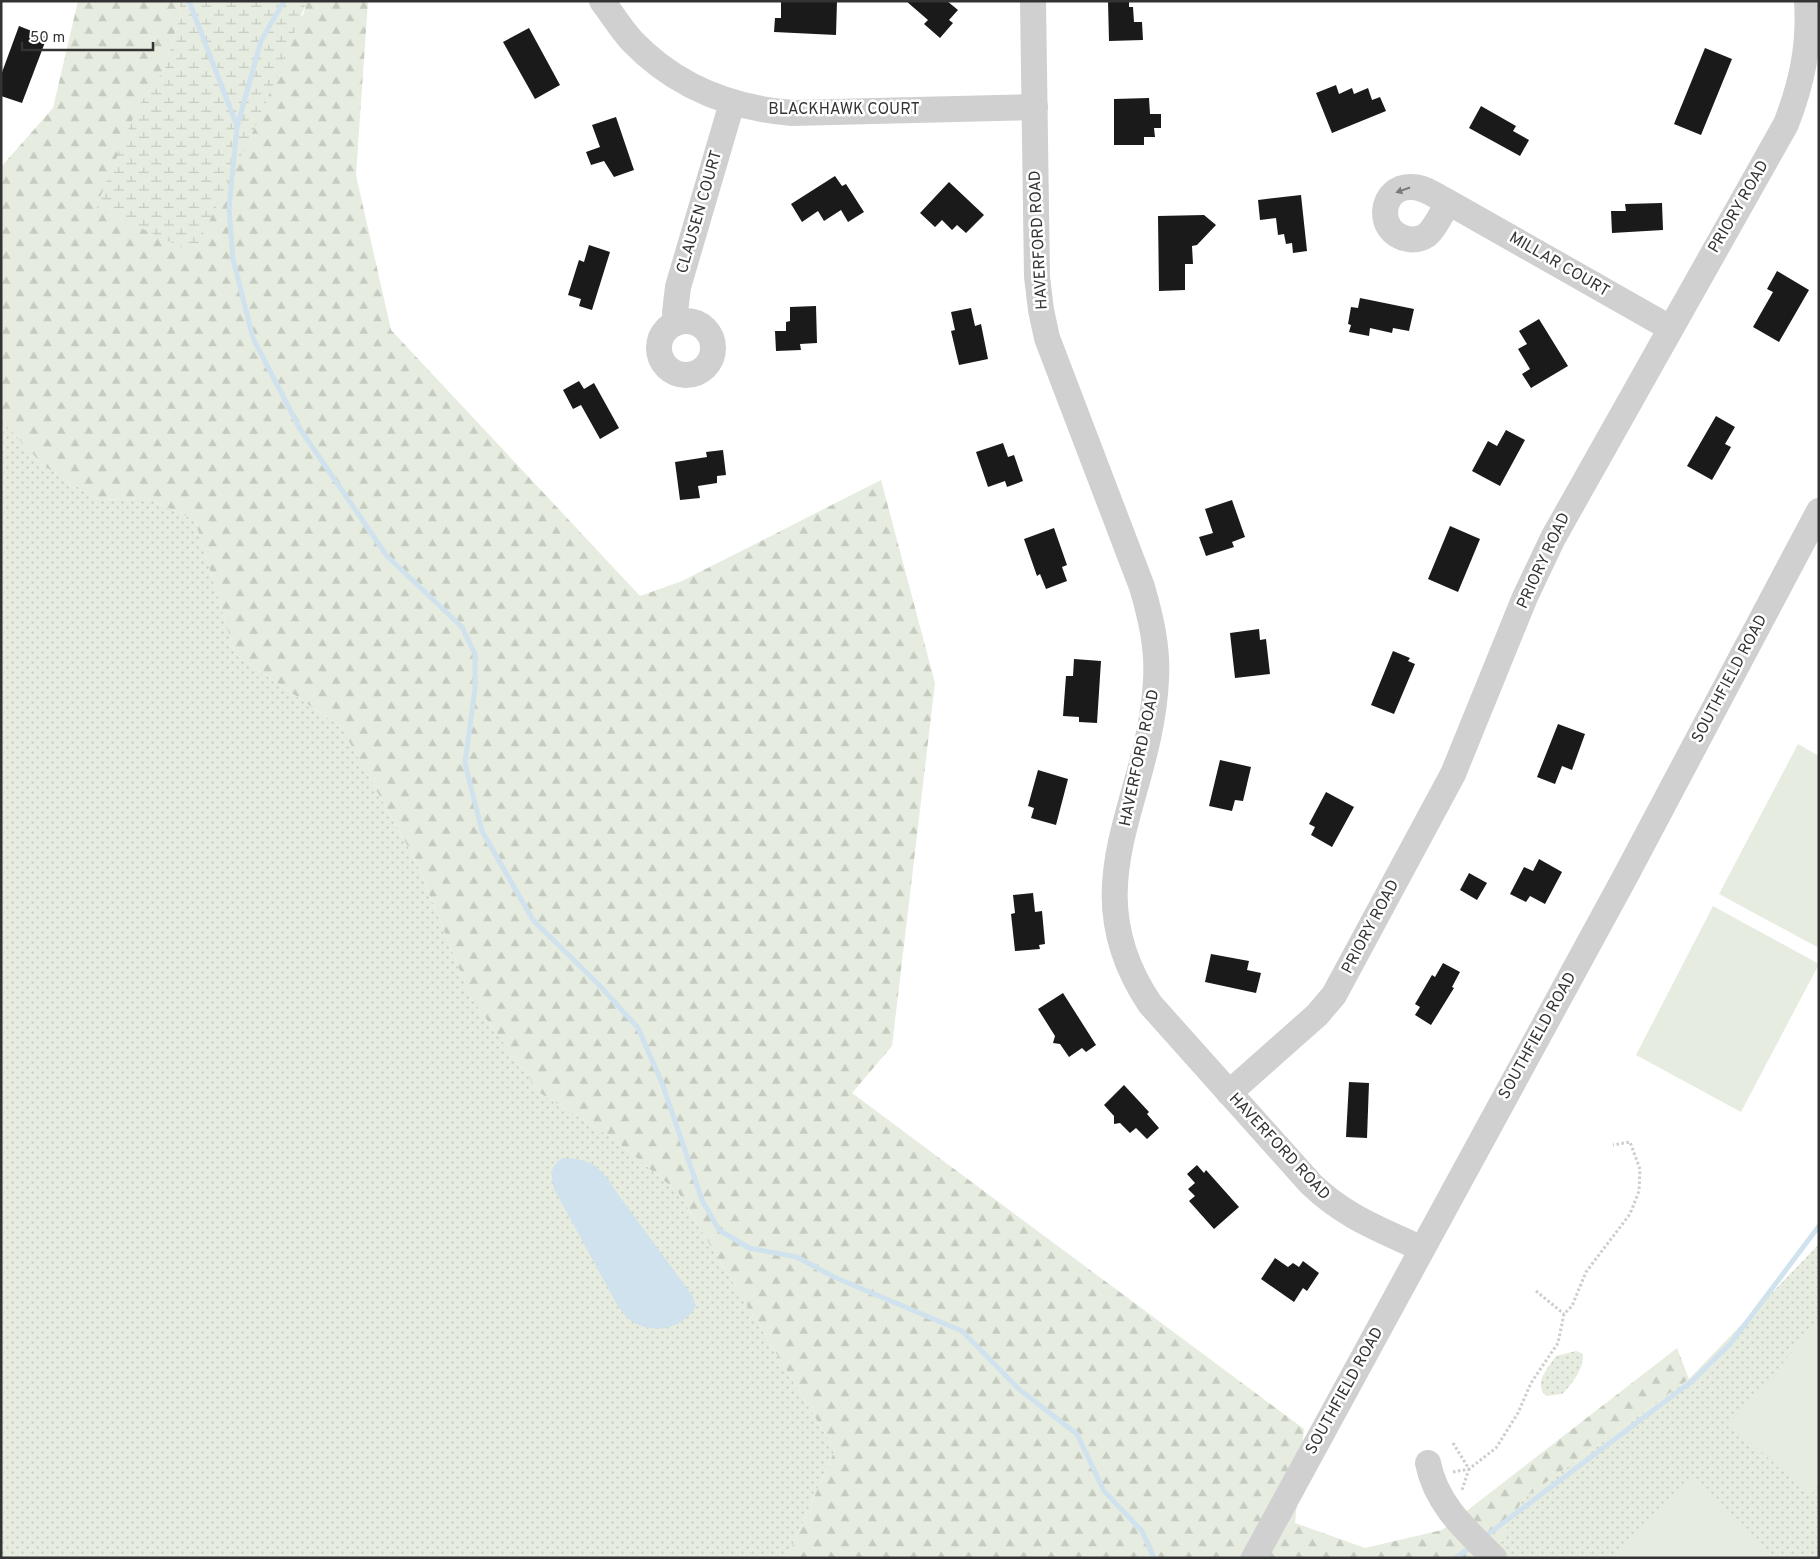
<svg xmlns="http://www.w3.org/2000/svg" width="1820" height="1559" font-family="Overpass,sans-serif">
<defs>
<pattern id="grass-dots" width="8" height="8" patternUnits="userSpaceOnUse" patternTransform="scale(1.25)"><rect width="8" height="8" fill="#e6ecdf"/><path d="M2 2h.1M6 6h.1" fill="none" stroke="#c6cbc0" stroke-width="1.8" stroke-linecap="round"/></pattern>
<pattern id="forest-firs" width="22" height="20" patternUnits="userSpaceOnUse" patternTransform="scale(1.25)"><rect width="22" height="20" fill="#e6ecdf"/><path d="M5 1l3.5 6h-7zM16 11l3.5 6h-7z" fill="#c6cbc0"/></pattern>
<pattern id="wetland-marsh" width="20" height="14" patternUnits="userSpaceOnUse" patternTransform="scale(1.25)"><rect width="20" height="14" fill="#e6ecdf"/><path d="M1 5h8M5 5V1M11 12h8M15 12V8" fill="none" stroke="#c6cbc0"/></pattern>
</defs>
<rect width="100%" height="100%" fill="#fff"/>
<g fill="url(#grass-dots)">
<polygon points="1,420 44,466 99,500 146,498 195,520 235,654 341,727 416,861 471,998 540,1093 611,1137 678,1192 835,1450 787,1558 1,1558"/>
<polygon points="1819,1244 1819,1558 1490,1558 1523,1499 1689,1379"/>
<path d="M1576 1351 1583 1354C1584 1368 1572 1385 1562 1394L1546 1396C1533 1383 1548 1368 1556 1356Z"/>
</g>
<polygon fill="url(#forest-firs)" points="78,1 179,1 181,14 164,70 138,106 303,15 307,1 368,1 356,175 391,330 640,596 682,581 881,480 935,683 892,1046 852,1093 1304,1429 1295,1523 1365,1548 1442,1530 1677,1348 1689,1379 1523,1499 1490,1558 787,1558 835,1450 678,1192 611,1137 540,1093 471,998 416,861 341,727 235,654 195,520 146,498 99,500 44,466 1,420 1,167 53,108"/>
<polygon fill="url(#wetland-marsh)" points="179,1 307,1 260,117 194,253 96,207 138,106 164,70 181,14"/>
<g fill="#e6ecdf">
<polygon points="1798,744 1819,756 1819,948 1719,894"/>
<polygon points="1713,906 1819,964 1741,1112 1636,1055"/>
<polygon points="1819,1321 1819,1485 1810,1495 1730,1424"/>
<polygon points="1689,1478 1766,1552 1760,1558 1610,1558"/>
</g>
<path fill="#cfe2ee" d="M563 1158C592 1158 603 1169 617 1193L692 1295 696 1306C683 1329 653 1336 630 1320 626 1317 623 1312 619 1308L554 1189C551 1175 549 1167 563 1158Z"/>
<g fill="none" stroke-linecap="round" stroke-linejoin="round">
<g stroke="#cfe2ee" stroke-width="5">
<polyline points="189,1 237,126"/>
<polyline points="284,1 261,41 237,127 229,209 233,259 253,338 300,429 387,556 462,627 475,654 475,689 465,763 482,831 533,920 600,986 638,1028 662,1083 702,1200 719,1230 749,1248 797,1257 834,1277 962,1331 1020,1390 1077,1434 1104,1491 1142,1531 1154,1558"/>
<polyline points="1483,1538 1691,1382 1731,1343 1819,1226"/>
<polyline points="1456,1558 1472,1546"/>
</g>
</g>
<g fill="#1a1a1a">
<polygon points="781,1 837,1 836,35 774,32 775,18 781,18"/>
<polygon points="906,1 947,1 958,10 949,20 953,23 940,38 924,24 928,20"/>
<polygon points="1108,1 1129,1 1129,7 1133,7 1134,22 1142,22 1143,40 1109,41"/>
<polygon points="19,26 47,37 22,103 1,96 1,75"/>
<polygon points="529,28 560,85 535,99 503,42"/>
<polygon points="1705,48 1732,59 1701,135 1674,124"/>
<polygon points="1336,85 1339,94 1352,88 1354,94 1368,88 1372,100 1380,97 1386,111 1332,133 1316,93"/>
<polygon points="1149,98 1150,114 1161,114 1161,128 1154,128 1155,137 1144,137 1144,145 1114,145 1114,99"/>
<polygon points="1481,106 1516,126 1513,131 1529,140 1520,156 1469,128"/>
<polygon points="616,117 634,170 614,177 604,161 591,165 586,152 600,147 592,125"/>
<polygon points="835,176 842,186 846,184 864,212 848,222 841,210 824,221 818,211 802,222 791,204"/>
<polygon points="949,182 984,215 966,233 957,225 952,230 942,220 935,227 920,213"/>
<polygon points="1301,195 1307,251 1293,253 1292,243 1286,244 1284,234 1278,235 1276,218 1260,220 1258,200"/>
<polygon points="1662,203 1663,230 1612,233 1611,211 1626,211 1625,204"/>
<polygon points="1204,215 1216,225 1197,245 1192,246 1193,264 1185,264 1185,290 1159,291 1158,216"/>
<polygon points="589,245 610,252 592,310 579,306 581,299 568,295 579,260 584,262"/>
<polygon points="1777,271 1809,290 1779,342 1753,327 1773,292 1767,289"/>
<polygon points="1360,298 1414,309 1409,331 1393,328 1392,333 1370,328 1369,336 1349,332 1351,325 1348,324 1351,307 1358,308"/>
<polygon points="816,306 817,343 800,344 801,350 776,351 775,331 786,331 786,322 790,321 790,307"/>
<polygon points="971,308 975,326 981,324 988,359 959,365 951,331 955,330 951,312"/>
<polygon points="1539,319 1568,366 1531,388 1522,374 1530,369 1518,349 1527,344 1519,331"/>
<polygon points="579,381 584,389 594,383 619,428 600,439 581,405 573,409 563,390"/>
<polygon points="1716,416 1735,427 1725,444 1731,447 1712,480 1687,466"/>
<polygon points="1506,430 1525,440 1500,486 1472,471 1488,441 1497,446"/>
<polygon points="1003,443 1008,457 1014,455 1023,481 1007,487 1005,481 988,487 976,452"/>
<polygon points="723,450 726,475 717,476 717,483 698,486 700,498 680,500 675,462 707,457 706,452"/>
<polygon points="1232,500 1245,537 1232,542 1234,547 1206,556 1199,537 1213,533 1205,509"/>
<polygon points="1450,526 1480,539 1458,592 1428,579"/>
<polygon points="1054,528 1067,565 1062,567 1067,581 1046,589 1040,574 1037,576 1024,539"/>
<polygon points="1259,629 1260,640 1266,639 1270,674 1235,678 1230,633"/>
<polygon points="1393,651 1410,658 1408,661 1415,664 1394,714 1371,705"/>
<polygon points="1074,659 1101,661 1097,723 1079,722 1079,717 1063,716 1066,676 1073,676"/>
<polygon points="1558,724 1585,734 1572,770 1562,766 1555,784 1537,777"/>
<polygon points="1220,760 1251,767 1243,801 1235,800 1232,811 1209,806"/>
<polygon points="1038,770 1068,779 1056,825 1031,818 1034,808 1028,806"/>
<polygon points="1326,792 1354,807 1332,847 1311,835 1315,827 1309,824"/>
<polygon points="1539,859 1562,872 1545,904 1530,896 1526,902 1510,894 1524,867 1533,871"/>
<polygon points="1469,873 1487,883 1477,900 1460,890"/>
<polygon points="1033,893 1035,912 1042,911 1045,944 1039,945 1040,949 1015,951 1011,914 1015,913 1013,895"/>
<polygon points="1211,954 1249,961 1247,970 1261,973 1256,993 1205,982"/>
<polygon points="1443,963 1460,972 1452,987 1454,988 1431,1025 1415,1015 1420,1007 1415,1004 1432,975 1435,977"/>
<polygon points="1063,993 1096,1045 1086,1052 1082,1048 1069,1057 1060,1044 1053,1043 1055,1036 1038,1009"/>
<polygon points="1349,1082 1369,1083 1367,1138 1346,1137"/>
<polygon points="1124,1085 1149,1112 1147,1114 1159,1128 1147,1139 1136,1128 1130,1133 1120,1123 1114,1124 1114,1116 1104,1105"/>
<polygon points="1197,1165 1204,1173 1206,1170 1239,1207 1214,1229 1189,1201 1195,1196 1188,1189 1195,1183 1187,1174"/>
<polygon points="1275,1258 1288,1267 1293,1263 1299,1267 1303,1261 1319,1273 1307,1291 1303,1288 1294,1302 1261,1279"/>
</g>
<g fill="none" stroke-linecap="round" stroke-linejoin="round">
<g stroke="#cdcdcd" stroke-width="3" stroke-dasharray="2.5 2.5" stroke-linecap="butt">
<polyline points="1536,1291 1564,1314"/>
<polyline points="1453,1443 1469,1469 1462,1490"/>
<polyline points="1453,1472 1469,1469 1496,1448 1518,1413 1531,1383 1558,1343 1564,1314 1572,1306 1586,1272 1630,1214 1639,1191 1640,1169 1630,1142 1613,1145"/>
</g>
<g stroke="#d0d0d0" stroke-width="26">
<path d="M602 1C612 14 621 29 632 41 675 86 731 108 792 113L1035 107"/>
<path d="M1033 1 1037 277 1041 310 1047 338 1142 587C1151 618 1158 648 1156 680 1150 803 1070 884 1150 1004L1311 1184C1345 1217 1380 1229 1422 1249"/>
<path d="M1448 202C1442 213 1436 227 1427 235 1421 239 1414 240 1408 239 1374 233 1380 185 1412 187 1425 187 1437 197 1448 202L1670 328"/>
<circle cx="686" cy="348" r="27"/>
<polyline points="676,323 675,312 678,287 732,103"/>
<path d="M1229 1093 1317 1015 1334 995 1453 774 1525 597 1553 538 1786 124C1802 83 1810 45 1807 1"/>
<path d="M1428 1463C1436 1504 1466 1530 1494 1558"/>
<polyline points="1254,1558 1625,877 1819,511"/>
</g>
</g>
<defs><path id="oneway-solid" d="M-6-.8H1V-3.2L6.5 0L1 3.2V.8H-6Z" transform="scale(1.25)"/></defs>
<use fill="#7a7a7a" href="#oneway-solid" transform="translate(1403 190) rotate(161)"/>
<g text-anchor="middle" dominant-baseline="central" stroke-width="5" stroke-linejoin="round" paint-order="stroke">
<g font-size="16" fill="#333" stroke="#fff">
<text x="844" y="110">BLACKHAWK COURT</text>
<text transform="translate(1739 207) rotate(-60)">PRIORY ROAD</text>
<text transform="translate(700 212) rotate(-74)">CLAUSEN COURT</text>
<text transform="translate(1039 240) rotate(-93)">HAVERFORD ROAD</text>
<text transform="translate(1559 265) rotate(30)">MILLAR COURT</text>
<text transform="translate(1544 561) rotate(-65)">PRIORY ROAD</text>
<text transform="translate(1730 679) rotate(-62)">SOUTHFIELD ROAD</text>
<text transform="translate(1140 758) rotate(-78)">HAVERFORD ROAD</text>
<text transform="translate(1371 927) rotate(-62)">PRIORY ROAD</text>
<text transform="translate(1538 1036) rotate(-61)">SOUTHFIELD ROAD</text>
<text transform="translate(1279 1147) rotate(47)">HAVERFORD ROAD</text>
<text transform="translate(1345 1391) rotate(-61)">SOUTHFIELD ROAD</text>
</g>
</g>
<rect width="1820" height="1559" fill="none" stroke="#333333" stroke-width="5"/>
<path d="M22 42v8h131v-8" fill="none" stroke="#333333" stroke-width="2.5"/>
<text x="30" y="42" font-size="15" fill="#333333" stroke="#ffffff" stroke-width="4" paint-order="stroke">50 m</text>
</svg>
